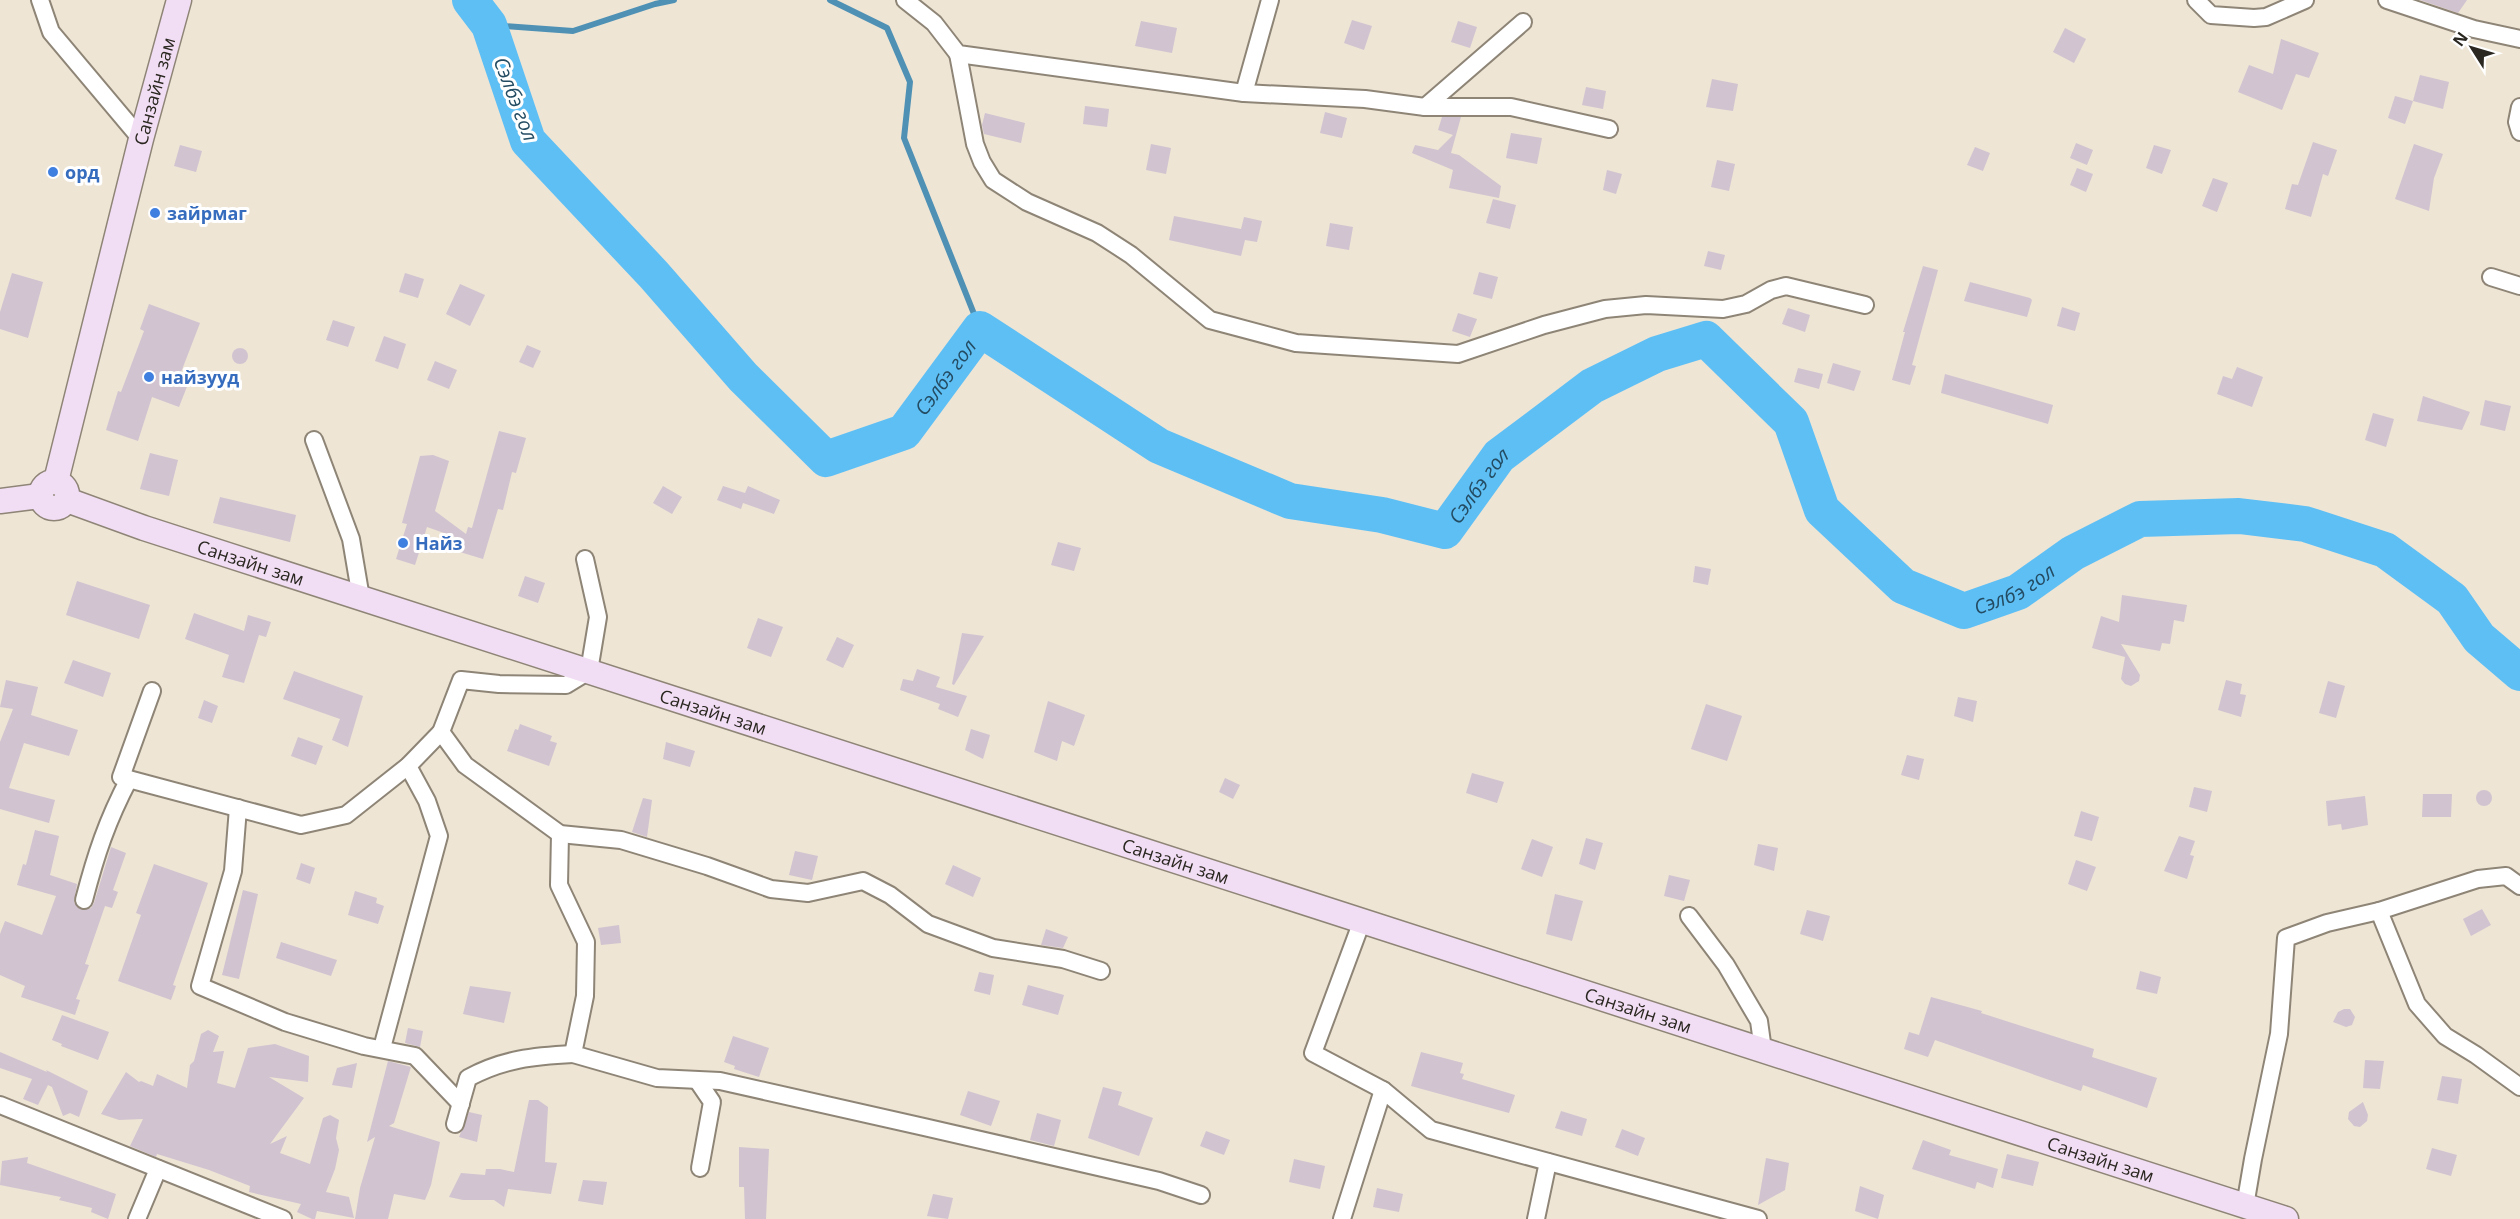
<svg xmlns="http://www.w3.org/2000/svg" width="2520" height="1219" font-family="'Open Sans',sans-serif">
<rect width="100%" height="100%" fill="#eee5d5"/>
<g fill="none" stroke-linecap="round" stroke-linejoin="round">
<g stroke="#4e91b5" stroke-width="6">
<polyline points="830,0 887,28 910,82 904,138 980,329"/>
<polyline points="489,25 573,31 655,4 674,0"/>
</g>
<path stroke="#5ebff5" stroke-width="36" id="s1" d="M470 0 489 25 528 141 654 275 743 377 826 459 904 432 980 329 1159 446 1290 501 1382 515 1445 531 1499 456 1592 386 1657 354 1706 339 1791 422 1822 510 1903 586 1964 611 2018 592 2073 553 2140 519 2239 516 2305 524 2385 550 2452 599 2479 638 2520 673"/>
</g>
<g fill="#d2c3d0">
<polygon points="2420,0 2467,0 2458,13"/>
<polygon points="1352,20 1372,26 1364,50 1344,43"/>
<polygon points="1141,21 1177,28 1172,53 1135,46"/>
<polygon points="1458,21 1477,27 1470,48 1451,42"/>
<polygon points="2065,28 2086,39 2074,63 2053,52"/>
<polygon points="2281,39 2319,53 2309,78 2296,74 2282,110 2238,92 2249,65 2273,74"/>
<polygon points="2420,75 2449,82 2443,109 2413,101"/>
<polygon points="1712,79 1738,84 1733,111 1706,107"/>
<polygon points="1586,87 1606,91 1603,109 1582,105"/>
<polygon points="2395,96 2413,101 2405,124 2388,118"/>
<polygon points="1085,106 1109,109 1107,127 1083,124"/>
<polygon points="1325,112 1347,118 1342,138 1320,133"/>
<polygon points="985,113 1025,123 1021,143 984,134 982,125"/>
<polygon points="1442,117 1461,117 1451,153 1459,155 1501,186 1499,198 1449,188 1453,170 1412,153 1415,145 1438,150 1453,135 1438,130"/>
<polygon points="1511,133 1542,138 1537,164 1506,158"/>
<polygon points="2313,142 2337,150 2328,176 2323,174 2311,217 2285,209 2292,184 2298,185"/>
<polygon points="2076,143 2093,150 2087,165 2070,158"/>
<polygon points="1151,144 1171,148 1166,174 1146,170"/>
<polygon points="2414,144 2443,154 2434,178 2429,211 2395,199"/>
<polygon points="180,145 202,151 196,172 174,166"/>
<polygon points="2154,145 2171,150 2162,174 2146,168"/>
<polygon points="1975,147 1990,153 1983,171 1967,165"/>
<polygon points="1717,160 1735,164 1729,191 1711,187"/>
<polygon points="2077,168 2093,174 2086,192 2070,185"/>
<polygon points="1607,170 1622,174 1616,194 1603,190"/>
<polygon points="2213,178 2228,183 2217,212 2202,206"/>
<polygon points="1493,199 1516,205 1510,229 1486,223"/>
<polygon points="1174,216 1241,229 1244,217 1262,221 1257,242 1245,240 1241,256 1169,240"/>
<polygon points="1330,223 1353,227 1349,250 1326,246"/>
<polygon points="1708,251 1725,255 1721,270 1704,266"/>
<polygon points="1923,266 1938,270 1912,365 1916,366 1910,385 1892,380 1905,332 1903,332"/>
<polygon points="1479,272 1498,277 1492,299 1473,294"/>
<polygon points="12,273 43,282 28,338 0,329 0,312"/>
<polygon points="405,273 424,279 418,298 399,292"/>
<polygon points="1970,282 2030,298 2032,300 2027,317 1964,301"/>
<polygon points="460,284 485,295 470,326 446,314"/>
<polygon points="149,304 200,323 178,380 188,384 179,407 152,397 138,441 106,430 118,391 121,392 144,331 140,329"/>
<polygon points="2062,307 2080,313 2075,331 2057,326"/>
<polygon points="1788,308 1810,315 1805,332 1782,324"/>
<polygon points="1458,313 1477,319 1470,337 1452,331"/>
<polygon points="333,320 355,327 348,347 326,340"/>
<polygon points="384,336 406,344 398,369 375,361"/>
<polygon points="527,345 541,351 533,368 519,362"/>
<circle cx="240" cy="356" r="8"/>
<polygon points="435,361 457,370 449,389 427,380"/>
<polygon points="1833,363 1861,371 1854,391 1827,383"/>
<polygon points="2237,367 2263,377 2252,407 2217,394 2223,376 2232,379"/>
<polygon points="1798,368 1823,374 1819,389 1794,382"/>
<polygon points="1945,374 2053,405 2048,424 1941,393"/>
<polygon points="2423,396 2470,412 2462,430 2417,421"/>
<polygon points="2485,400 2511,406 2505,431 2480,425"/>
<polygon points="2373,413 2394,419 2386,447 2365,440"/>
<polygon points="499,431 526,438 516,473 512,472 503,510 498,509 483,559 460,552 464,540 427,527 415,565 396,559 407,524 402,523 420,456 433,455 449,461 435,511 466,534 468,527 472,528"/>
<polygon points="150,453 178,460 169,496 140,489"/>
<polygon points="663,486 682,497 672,514 653,503"/>
<polygon points="723,486 745,493 748,486 780,500 774,514 743,503 741,509 717,500"/>
<polygon points="220,497 296,515 290,542 213,523"/>
<polygon points="1058,542 1081,548 1074,571 1051,565"/>
<polygon points="1695,566 1711,569 1708,585 1693,582"/>
<polygon points="525,576 545,583 538,603 518,596"/>
<polygon points="77,581 150,605 139,639 66,615"/>
<polygon points="2122,595 2187,605 2184,622 2174,620 2170,644 2162,643 2160,651 2121,644 2140,675 2139,681 2131,686 2125,684 2121,679 2125,657 2092,648 2101,616 2119,622"/>
<polygon points="194,613 244,631 248,615 271,622 266,637 259,635 244,683 222,677 229,655 185,639"/>
<polygon points="758,618 783,627 771,657 747,648"/>
<polygon points="962,633 984,636 954,685 952,684"/>
<polygon points="837,637 854,645 843,668 826,660"/>
<polygon points="73,660 111,673 103,697 64,683"/>
<polygon points="917,669 940,677 936,687 967,696 958,717 938,709 940,704 900,690 903,679 913,681"/>
<polygon points="294,671 363,696 348,747 332,740 340,719 283,699"/>
<polygon points="6,680 38,687 31,715 78,730 69,756 24,743 9,788 55,800 49,823 0,809 0,742 13,709 0,707"/>
<polygon points="2226,680 2242,684 2240,694 2246,695 2241,717 2218,710"/>
<polygon points="2328,681 2345,686 2336,718 2319,713"/>
<polygon points="1958,697 1977,701 1973,722 1954,716"/>
<polygon points="204,700 218,706 212,723 198,718"/>
<polygon points="1048,701 1085,715 1074,746 1062,741 1057,761 1034,752"/>
<polygon points="1706,704 1742,716 1727,761 1691,749"/>
<polygon points="520,724 552,736 550,741 557,743 549,766 507,751 515,729 518,730"/>
<polygon points="971,729 990,735 983,759 965,750"/>
<polygon points="298,737 323,746 316,765 291,756"/>
<polygon points="666,742 695,751 690,767 663,759"/>
<polygon points="1907,755 1924,759 1919,780 1901,775"/>
<polygon points="1472,773 1504,782 1497,803 1466,793"/>
<polygon points="1225,778 1240,785 1233,799 1219,792"/>
<polygon points="2194,787 2212,791 2207,812 2189,807"/>
<circle cx="2484" cy="798" r="8"/>
<polygon points="2423,794 2452,794 2451,817 2422,817"/>
<polygon points="2365,796 2368,825 2342,830 2341,824 2328,826 2326,801"/>
<polygon points="643,798 652,800 647,837 632,832"/>
<polygon points="2081,811 2099,817 2092,841 2074,836"/>
<polygon points="35,830 59,836 50,875 77,884 74,902 82,910 91,908 94,903 111,847 126,853 113,890 118,892 112,908 105,906 85,964 89,965 76,999 80,1000 75,1015 21,997 25,986 0,975 0,934 5,921 42,935 56,896 17,885 23,864 26,865"/>
<polygon points="2179,836 2195,841 2190,855 2194,856 2187,879 2164,871"/>
<polygon points="1586,838 1603,843 1595,870 1579,864"/>
<polygon points="1532,839 1553,847 1542,877 1521,869"/>
<polygon points="1758,844 1778,848 1774,871 1754,865"/>
<polygon points="795,851 818,856 812,880 789,875"/>
<polygon points="2076,860 2096,867 2087,891 2068,884"/>
<polygon points="301,863 315,868 310,884 296,879"/>
<polygon points="154,864 208,883 173,985 176,986 171,1000 118,981 141,915 136,913"/>
<polygon points="953,865 981,878 973,897 945,884"/>
<polygon points="1669,875 1690,880 1684,901 1664,896"/>
<polygon points="243,890 258,894 239,979 222,975"/>
<polygon points="355,891 377,898 376,903 384,906 378,924 348,915"/>
<polygon points="1555,894 1583,901 1572,941 1546,934"/>
<polygon points="2482,909 2491,925 2471,936 2463,919"/>
<polygon points="1807,910 1830,916 1823,941 1800,934"/>
<polygon points="619,925 621,943 601,945 598,928"/>
<polygon points="1046,929 1068,937 1063,948 1041,945"/>
<polygon points="281,942 337,960 331,976 276,958"/>
<polygon points="2140,971 2161,977 2157,994 2136,989"/>
<polygon points="979,972 994,975 990,995 974,991"/>
<polygon points="1028,985 1064,995 1058,1015 1022,1005"/>
<polygon points="470,986 511,992 504,1023 463,1014"/>
<polygon points="1931,997 1982,1011 1981,1013 2094,1049 2092,1057 2157,1078 2147,1108 2083,1085 2081,1091 1935,1040 1928,1057 1904,1049 1909,1032 1919,1035"/>
<polygon points="2344,1009 2350,1009 2355,1017 2352,1025 2346,1027 2333,1022 2338,1012"/>
<polygon points="62,1015 109,1032 98,1060 61,1046 62,1044 52,1040"/>
<polygon points="408,1028 423,1031 420,1047 405,1043"/>
<polygon points="208,1030 219,1036 213,1052 224,1051 217,1083 235,1088 248,1048 275,1044 309,1056 308,1082 269,1077 304,1098 270,1144 287,1136 280,1153 310,1164 323,1118 330,1115 339,1120 336,1138 339,1150 335,1169 326,1192 349,1197 354,1218 317,1211 315,1219 312,1219 297,1212 301,1204 249,1192 250,1186 209,1170 157,1154 156,1157 130,1146 143,1119 119,1120 101,1114 126,1072 139,1082 141,1081 153,1086 157,1074 187,1088 190,1065 194,1061 201,1034"/>
<polygon points="733,1036 769,1048 759,1077 734,1069 735,1066 724,1062"/>
<polygon points="0,1052 47,1072 46,1070 88,1091 79,1117 70,1113 63,1116 52,1087 48,1085 38,1105 23,1099 32,1079 0,1068"/>
<polygon points="1421,1052 1463,1063 1460,1073 1464,1074 1462,1079 1515,1095 1509,1113 1411,1086"/>
<polygon points="2365,1060 2384,1061 2380,1089 2363,1088"/>
<polygon points="388,1061 411,1067 394,1123 389,1126 440,1142 431,1185 425,1200 394,1194 388,1219 355,1219 360,1188 375,1137 367,1142"/>
<polygon points="357,1063 352,1088 332,1085 337,1068"/>
<polygon points="2442,1076 2462,1079 2458,1104 2437,1100"/>
<polygon points="1103,1087 1122,1092 1118,1105 1153,1118 1139,1156 1088,1138"/>
<polygon points="968,1091 1000,1101 991,1126 960,1115"/>
<polygon points="529,1100 538,1100 548,1107 545,1162 557,1163 551,1194 508,1189 504,1207 494,1200 463,1200 449,1197 461,1173 485,1175 486,1169 500,1169 514,1172"/>
<polygon points="2363,1102 2368,1115 2367,1121 2360,1127 2354,1126 2348,1119 2349,1112"/>
<polygon points="1561,1111 1587,1119 1582,1136 1555,1128"/>
<polygon points="469,1112 482,1115 477,1142 459,1137"/>
<polygon points="1037,1113 1061,1120 1054,1146 1030,1140"/>
<polygon points="1622,1129 1645,1138 1638,1156 1615,1147"/>
<polygon points="1206,1131 1230,1140 1224,1155 1200,1146"/>
<polygon points="1923,1140 1951,1150 1949,1155 1998,1169 1993,1188 1977,1182 1975,1189 1912,1169"/>
<polygon points="739,1147 769,1149 766,1219 745,1219 744,1187 739,1187"/>
<polygon points="2432,1148 2457,1155 2451,1176 2426,1169"/>
<polygon points="2007,1154 2039,1162 2033,1186 2001,1178"/>
<polygon points="28,1157 27,1163 116,1194 108,1219 91,1212 92,1208 59,1200 61,1197 0,1185 2,1161"/>
<polygon points="1766,1158 1789,1163 1785,1190 1758,1205"/>
<polygon points="1294,1159 1325,1166 1320,1189 1289,1182"/>
<polygon points="583,1180 607,1182 603,1205 578,1201"/>
<polygon points="1860,1186 1884,1195 1878,1219 1855,1211"/>
<polygon points="1377,1188 1403,1194 1399,1212 1373,1207"/>
<polygon points="933,1194 953,1198 948,1219 927,1216"/>
</g>
<g fill="none" stroke-linecap="round" stroke-linejoin="round">
<g stroke="#8e8577" stroke-width="20">
<g id="street">
<polyline points="40,0 51,32 141,139"/>
<polyline points="905,0 934,23 958,54 1244,93 1270,0"/>
<polyline points="2196,0 2211,15 2254,18 2266,17 2305,0"/>
<polyline points="2387,0 2474,29 2520,39"/>
<polyline points="958,54 975,144 982,162 993,180 1027,202 1097,233 1131,255 1210,320 1296,343 1458,354 1544,325 1605,309 1646,305 1723,309 1746,304 1771,290 1786,286 1865,305"/>
<polyline points="1244,93 1365,99 1425,107 1523,22"/>
<polyline points="1425,107 1511,107 1609,129"/>
<polyline points="2520,107 2517,122 2520,132"/>
<polyline points="2491,277 2520,286"/>
<polyline points="314,440 351,539 361,598"/>
<polyline points="152,691 121,777 301,825 346,815 408,766 441,732 461,680 499,684 566,685 589,671 598,617 585,559"/>
<polyline points="441,732 465,765 560,834 621,840 707,866 771,889 808,893 863,881 890,895 928,924 993,948 1063,959 1101,971"/>
<polyline points="238,808 233,871 200,986 285,1022 364,1046 415,1056 461,1104"/>
<polyline points="560,834 559,885 586,942 585,996 573,1054 657,1078 720,1081 924,1127 1159,1181 1201,1195"/>
<polyline points="2520,886 2506,876 2478,879 2379,911 2417,1004 2445,1036 2476,1055 2520,1087"/>
<path d="M84 900C96 854 107 821 129 779"/>
<polyline points="1689,916 1726,965 1759,1021 1763,1050"/>
<polyline points="1362,921 1313,1053 1383,1090 1431,1130 1758,1219"/>
<polyline points="382,1048 439,836 427,801 408,766"/>
<polyline points="697,1080 712,1102 700,1168"/>
<polyline points="0,1105 283,1219"/>
<path d="M455 1124 468 1078C503 1059 534 1056 573 1054"/>
<polyline points="2245,1206 2253,1159 2279,1034 2286,938 2327,923 2379,911"/>
<polyline points="137,1219 158,1169"/>
<polyline points="1342,1219 1383,1090"/>
<polyline points="1536,1219 1548,1162"/>
</g>
</g>
<g stroke="#8e8577" stroke-width="27">
<g id="secondary">
<path id="s2" d="M56 481 141 139 179 0"/>
<circle cx="54" cy="495" r="13"/>
<path id="s3" d="M67 500 144 528 2286 1219"/>
<polyline points="0,501 40,496"/>
</g>
</g>
<use href="#street" stroke="#fff" stroke-width="16"/>
<use href="#secondary" stroke="#f2def4" stroke-width="24"/>
</g>
<g fill="#3f7fe0" stroke="#fff" stroke-width="2">
<circle cx="53" cy="172" r="6"/>
<circle cx="155" cy="213" r="6"/>
<circle cx="149" cy="377" r="6"/>
<circle cx="403" cy="543" r="6"/>
</g>
<g text-anchor="middle" dominant-baseline="central" stroke-width="6" stroke-linejoin="round" paint-order="stroke">
<g font-size="18" fill="#2a2721" stroke="#fff">
<text stroke="none"><textPath href="#s2" startOffset="402">Санзайн зам</textPath></text>
<text stroke="none"><textPath href="#s3" startOffset="194">Санзайн зам</textPath></text>
<text stroke="none"><textPath href="#s3" startOffset="680">Санзайн зам</textPath></text>
<text stroke="none"><textPath href="#s3" startOffset="1166">Санзайн зам</textPath></text>
<text stroke="none"><textPath href="#s3" startOffset="1652">Санзайн зам</textPath></text>
<text stroke="none"><textPath href="#s3" startOffset="2138">Санзайн зам</textPath></text>
</g>
<g font-size="18" font-weight="bold" fill="#366cbe" stroke="#fff" text-anchor="start">
<text x="65" y="172">орд</text>
<text x="167" y="213">зайрмаг</text>
<text x="161" y="377">найзууд</text>
<text x="415" y="543">Найз</text>
</g>
<g font-size="20" font-style="italic" fill="#244c63" stroke="#fff">
<text transform="translate(516 99) rotate(69)">Сэлбэ гол</text>
<text stroke="none"><textPath href="#s1" startOffset="741">Сэлбэ гол</textPath></text>
<text stroke="none"><textPath href="#s1" startOffset="1371">Сэлбэ гол</textPath></text>
<text stroke="none"><textPath href="#s1" startOffset="2091">Сэлбэ гол</textPath></text>
</g>
</g>
<g transform="translate(2472 48) rotate(307)" stroke="#ffffff" stroke-width="4.5" paint-order="stroke">
<path d="M0-4.5L10 22L0 15L-10 22Z" fill="#2a2721"/>
<text y="-9" font-size="16" font-weight="bold" text-anchor="middle" fill="#2a2721">N</text>
</g>
</svg>
